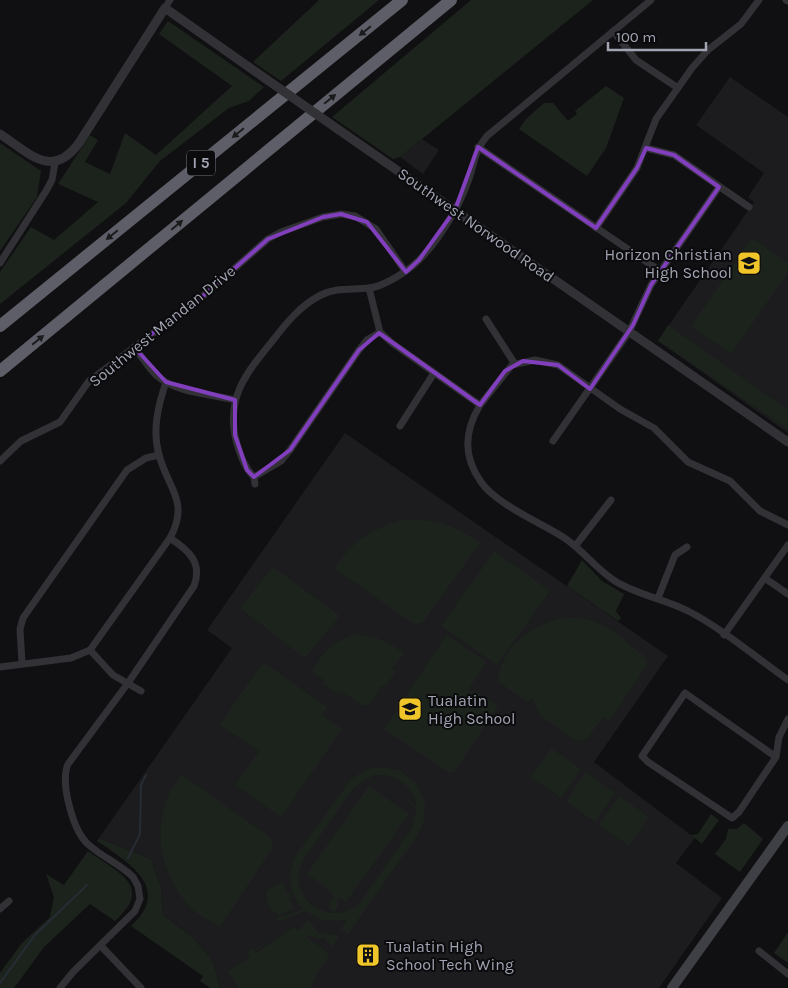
<svg xmlns="http://www.w3.org/2000/svg" width="788" height="988" font-family="Karla,sans-serif">
<rect width="100%" height="100%" fill="#100f11"/>
<g fill="#1c1b1e">
<polygon points="730,77 788,117 788,433 658,341 754,202 748,197 764,173 696,125"/>
<polygon points="422,139 439,150 423,174 400,157"/>
<polygon points="345,433 668,656 594,762 695,838 676,863 722,898 659,988 220,988 214,964 209,956 191,936 163,915 161,888 151,859 99,838 232,648 207,630"/>
</g>
<g fill="#1c231d" fill-rule="evenodd">
<polygon points="319,0 379,0 281,81 253,62"/>
<polygon points="471,0 593,0 400,157 393,159 332,117"/>
<polygon points="168,21 264,87 249,101 229,108 160,161 126,203 0,304 0,272 31,227 54,240 98,202 58,184 90,135 98,140 85,162 110,174 125,133 156,155 232,86 159,34"/>
<polygon points="606,86 624,98 606,148 587,176 519,129 526,119 544,103 553,103 568,121 577,114 575,111"/>
<polygon points="0,143 41,171 37,197 0,251"/>
<polygon points="752,238 788,263 788,272 731,354 691,326"/>
<polygon points="668,325 788,410 788,429 658,341"/>
<path d="M400 520C437 519 450 523 480 543L422 623 414 624 334 568C355 540 366 532 400 520Z"/>
<polygon points="494,551 550,591 497,665 441,626"/>
<polygon points="582,560 602,581 624,594 616,611 621,618 618,621 567,586"/>
<polygon points="273,567 340,616 305,658 240,608"/>
<path d="M563 618C601 615 618 635 645 657L647 664 609 721 603 717 587 739 576 741 541 716 532 698 528 702 498 682C499 648 533 624 563 618Z"/>
<path d="M352 635C372 634 388 641 404 653L392 669 395 672 385 687 382 685 369 705 363 706 341 691 338 694 323 684 325 681 312 672C320 654 334 642 352 635Z"/>
<polygon points="447,635 486,662 468,690 479,693 498,706 454,772 450,773 384,729"/>
<polygon points="266,664 327,707 322,715 342,729 281,817 235,785 259,751 219,725 261,665"/>
<polygon points="551,748 581,769 561,798 531,777"/>
<path d="M381 767 399 770 417 784 425 801 424 820 419 833 348 934 341 929 347 920 325 921 305 911 279 922 277 917 303 910C289 893 286 874 297 854L351 779 367 769ZM376 775C396 774 415 786 417 807L381 784 417 809 412 828 359 904C327 930 283 895 304 858L353 789 367 778 408 806 369 778Z"/>
<polygon points="586,772 615,793 595,822 566,801"/>
<path d="M181 774 271 838 273 847 220 927C211 921 199 916 191 908 164 879 153 840 166 801 169 792 176 783 181 774Z"/>
<polygon points="369,786 409,814 346,902 339,897 336,902 339,903 335,912 330,910 329,901 333,901 332,892 307,874"/>
<polygon points="619,796 649,817 629,846 599,825"/>
<polygon points="711,814 719,820 702,844 691,835 698,834"/>
<polygon points="744,823 763,839 740,872 715,854 726,839 728,829 737,829"/>
<path d="M99 838 151 859 161 888 163 915 191 936 209 956 214 964 220 988H210L200 981 203 976 131 926C174 888 126 861 97 841Z"/>
<path d="M88 851C117 872 155 886 115 921L90 904 44 947 14 988H0V973L22 943 50 917 54 897 46 874 64 885Z"/>
<path d="M282 882 287 893 290 892 292 897 289 898 294 909 279 915C269 910 265 901 267 890Z"/>
<polygon points="308,919 320,935 322,932 339,936 332,947 323,937 321,939 304,935 330,954 314,979 311,988 239,988 228,972 250,957 247,953 252,948 254,950 288,926 255,951 256,953 294,927 299,931"/>
<polygon points="788,932 788,963 774,953"/>
</g>
<g fill="none" stroke-linecap="round" stroke-linejoin="round">
<g stroke="#262c34" stroke-width="2">
<polyline points="128,858 140,834 141,785 146,775"/>
<polyline points="0,983 35,935 87,885"/>
</g>
<g stroke="#313136" stroke-width="7">
<polyline points="786,0 788,1"/>
<polyline points="165,8 170,0"/>
<polyline points="613,31 636,60 678,88"/>
<polyline points="478,147 660,271"/>
<polyline points="646,148 674,155 749,207"/>
<polyline points="596,228 637,168 656,119 692,68 708,50 741,24 759,0"/>
<polyline points="0,263 46,191 52,180 55,163"/>
<polyline points="486,319 515,364"/>
<polyline points="380,332 392,343 480,405 512,365 535,360 558,365 620,409 654,428 688,462 730,481 760,511 788,525"/>
<path d="M134 347C141 356 148 367 156 375 175 393 210 394 235 400"/>
<path d="M480 405C464 432 463 456 481 482 496 504 541 523 563 537 582 549 596 569 615 581 637 595 665 599 688 611 720 627 758 659 788 680"/>
<polyline points="400,426 434,373"/>
<polyline points="553,441 629,332 651,285 719,187"/>
<polyline points="0,461 21,441 60,422 89,381 203,296 268,239 281,232 323,217 341,214 355,216 376,229 405,271"/>
<path d="M254 477C245 468 241 457 237 444 224 398 247 372 274 339 287 322 301 305 321 295 337 287 352 290 369 288 383 287 408 271 418 261 437 243 458 209 467 184 474 167 474 151 487 136L651 0"/>
<polyline points="255,484 254,477 281,461 290,450 359,350 367,340 380,332 369,288"/>
<polyline points="576,545 611,500"/>
<polyline points="766,579 788,594"/>
<polyline points="658,598 675,555 687,547"/>
<polyline points="724,635 788,545"/>
<polyline points="90,650 113,675 141,691"/>
<polyline points="22,663 20,629 23,618 127,470 146,458 159,455"/>
<path d="M0 667 71 658 90 650 170 538C190 501 168 489 159 455 152 430 158 406 166 382"/>
<polyline points="776,757 685,693 642,756 648,762 732,818 739,812 776,757 779,737 788,719"/>
<polyline points="0,909 9,901"/>
<polyline points="101,946 141,988"/>
<polyline points="759,951 788,974"/>
<path d="M60 988 73 972 135 911 140 899 138 886 133 877C120 864 102 857 89 845 73 832 60 783 68 764L128 683 194 586C203 562 188 550 170 538"/>
</g>
<g stroke="#313136" stroke-width="9">
<polyline points="339,130 788,442"/>
<path d="M0 134C29 153 52 180 79 143L165 8 266 79"/>
</g>
<polyline stroke="#3f3f46" stroke-width="10" points="672,988 788,826"/>
<g stroke="#5d5e67" stroke-width="12">
<polyline points="0,326 402,0"/>
<polyline points="0,371 451,0"/>
</g>
<polyline stroke="#313136" stroke-width="9" points="266,79 339,130"/>
</g>
<defs><path id="oneway-solid" d="M-6-.8H1V-3.2L6.5 0L1 3.2V.8H-6Z" transform="scale(1.25)"/></defs>
<g fill="#1b1b1e">
<use href="#oneway-solid" transform="translate(365 31) rotate(141)"/>
<use href="#oneway-solid" transform="translate(330 99) rotate(-39)"/>
<use href="#oneway-solid" transform="translate(238 133) rotate(141)"/>
<use href="#oneway-solid" transform="translate(177 225) rotate(-40)"/>
<use href="#oneway-solid" transform="translate(112 235) rotate(141)"/>
<use href="#oneway-solid" transform="translate(38 340) rotate(-39)"/>
</g>
<path fill="none" stroke="#813ebd" stroke-width="4" stroke-linejoin="round" d="M478 147 596 228 637 168 646 148 674 155 719 187 651 285 633 325 590 389 558 365 523 361 505 371 480 405 379 333 359 350 290 450 254 477 247 470 235 435V400L166 382 134 347 203 296 268 239 323 217 341 214 367 222 406 272 419 260 455 210Z"/>
<defs>
<g id="school-square" transform="scale(1.25)"><rect x="-9" y="-9" width="18" height="18" rx="4" fill="#efc529" stroke="#0b0a0c"/><path d="M0-5L7-2L0 1L-7-2ZM-4 1L0 2.5L4 1V4Q0 6-4 4Z" fill="#111"/></g>
<g id="building-square" transform="scale(1.25)"><rect x="-9" y="-9" width="18" height="18" rx="4" fill="#efc529" stroke="#0b0a0c"/><path d="M-4-6H4V6H1V3H-1V6H-4ZM-2.5-4.3h1.7v1.8h-1.7ZM.8-4.3h1.7v1.8H.8ZM-2.5-1h1.7V.8h-1.7ZM.8-1h1.7V.8H.8Z" fill="#111"/></g>
</defs>
<g fill-rule="evenodd">
<use href="#school-square" x="749" y="263"/>
<use href="#school-square" x="410" y="709"/>
<use href="#building-square" x="368" y="955"/>
</g>
<g text-anchor="middle" dominant-baseline="central" stroke-width="4" stroke-linejoin="round" paint-order="stroke">
<rect fill="#0b0a0c" stroke="#747680" stroke-width="1" x="187" y="150.5" width="28" height="25" rx="4"/>
<g font-size="15" font-weight="bold" fill="#a1a4b2">
<text x="201" y="163">I 5</text>
</g>
<g font-size="16" fill="#a1a4b2" stroke="#0b0a0c">
<text transform="translate(476 225) rotate(35)">Southwest Norwood Road</text>
<text transform="translate(162 326) rotate(-39)">Southwest Mandan Drive</text>
</g>
<g font-size="16" fill="#a1a4b2" stroke="#0b0a0c" text-anchor="start">
<text x="732" y="254" text-anchor="end">Horizon Christian<tspan x="732" dy="18">High School</tspan></text>
<text x="428" y="700">Tualatin<tspan x="428" dy="18">High School</tspan></text>
<text x="386" y="946">Tualatin High<tspan x="386" dy="18">School Tech Wing</tspan></text>
</g>
</g>
<path d="M608 42v8h98v-8" fill="none" stroke="#a1a4b2" stroke-width="2.5"/>
<text x="616" y="42" font-size="15" fill="#a1a4b2" stroke="#0b0a0c" stroke-width="4" paint-order="stroke">100 m</text>
</svg>
